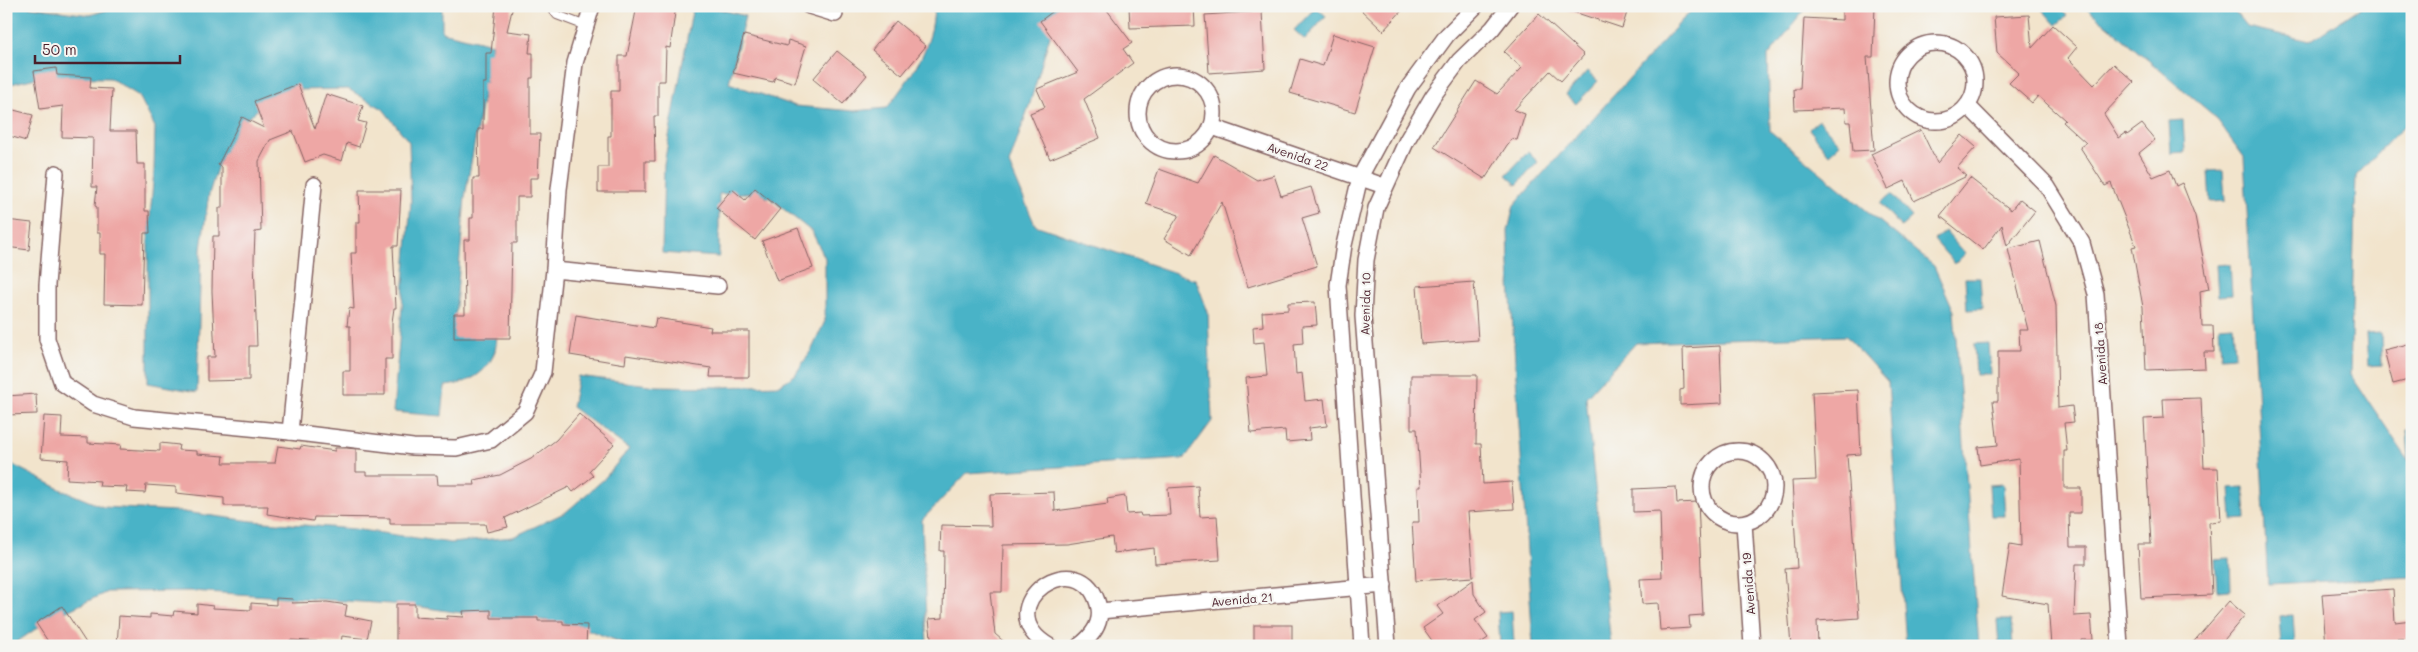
<svg xmlns="http://www.w3.org/2000/svg" width="2418" height="652" font-family="Mali,sans-serif">
<rect width="100%" height="100%" fill="#f6f6f2"/>
<filter id="ink" filterUnits="userSpaceOnUse"><feTurbulence type="fractalNoise" baseFrequency=".02" numOctaves="2"/><feDisplacementMap in="SourceGraphic" scale="10" xChannelSelector="R" yChannelSelector="G"/><feConvolveMatrix kernelMatrix="1 2 1 2 8 2 1 2 1" color-interpolation-filters="sRGB"/></filter>
<filter id="wash" filterUnits="userSpaceOnUse"><feTurbulence type="fractalNoise" baseFrequency=".0096" numOctaves="4" result="noise"/><feDisplacementMap in="SourceGraphic" scale="20" xChannelSelector="R" yChannelSelector="G"/><feGaussianBlur stdDeviation="1.12" result="paint"/><feColorMatrix in="noise" values="0 0 0 0 0 0 0 0 0 0 0 0 0 0 0 0 0 1.4 0 .05"/><feComposite in="paint" operator="in"/></filter>
<g filter="url(#wash)">
<rect width="100%" height="100%" fill="#f2e4cc"/>
<g fill="#49b3c7" stroke="#4a6979">
<path d="M6 6H24L90 15 120 6H442V32L492 44 465 197 455 318 498 328C496 337 497 349 493 356 484 376 465 384 445 386L442 416 393 412 411 202 409 142 383 109 348 89 295 90 269 100 243 122 218 165 209 194 201 249 197 392 148 383V241L154 171 155 127 139 96 110 78 40 77 11 84 6 88Z"/>
<path d="M693 6H708L745 16 729 83 795 106 854 111 887 108C912 74 933 50 934 6H1061L1057 12 1030 103 1009 164 1035 225 1196 280 1208 312 1212 421 1184 459 967 473 922 520 927 646H631L575 625 529 618H496L407 605 191 591 107 592 50 619 11 646H6V459L15 466 62 490 103 507 175 511 252 521 354 529 451 543 513 537 566 512 603 480 629 449 572 407 578 376 657 386 721 387 779 385 795 375 812 349 825 321V258L812 232 770 198 744 193 719 194V257L662 253 664 164Z"/>
<polygon points="1695,6 1808,6 1768,56 1770,131 1934,266 1954,311 1979,646 1906,646 1888,382 1846,336 1636,343 1586,397 1611,646 1533,646 1509,266 1508,231 1514,205"/>
<polygon points="2039,6 2058,6 2067,16 2056,25"/>
<polygon points="2084,6 2230,6 2247,27 2310,41 2363,6 2412,6 2412,117 2356,176 2350,374 2409,461 2407,430 2412,430 2412,462 2410,462 2412,466 2412,577 2268,584 2244,157 2212,114"/>
<polygon points="1316,7 1326,16 1305,40 1294,30"/>
<polygon points="1587,71 1598,81 1576,104 1566,95"/>
<polygon points="1819,120 1840,144 1829,154 1809,129"/>
<polygon points="2183,120 2185,152 2171,153 2169,121"/>
<polygon points="1528,152 1538,162 1517,185 1506,175"/>
<polygon points="2223,170 2225,201 2210,202 2208,171"/>
<polygon points="1891,194 1912,217 1901,227 1880,203"/>
<polygon points="1945,231 1965,254 1955,264 1934,240"/>
<polygon points="2230,264 2232,295 2218,296 2216,265"/>
<polygon points="1965,278 1980,278 1982,309 1967,310"/>
<polygon points="2233,325 2235,356 2221,357 2219,326"/>
<polygon points="2381,333 2382,365 2368,366 2366,334"/>
<polygon points="1988,343 1990,374 1976,375 1974,344"/>
<polygon points="2003,484 2005,516 1991,516 1989,485"/>
<polygon points="2244,487 2246,519 2232,520 2230,488"/>
<polygon points="2230,558 2231,590 2217,591 2215,559"/>
<polygon points="1512,611 1514,643 1500,644 1498,612"/>
<polygon points="2293,615 2295,646 2281,646 2279,616"/>
<polygon points="1997,620 2011,620 2013,646 1999,646"/>
</g>
<g id="blocks">
<g fill="#eea7a5">
<polygon points="496,6 513,6 507,31 531,34 529,53 533,53 533,78 530,78 530,134 540,134 538,178 530,178 530,197 517,197 517,243 512,243 510,338 454,338 454,314 465,314 464,240 470,240 470,218 473,218 473,178 479,178 478,129 483,129 483,83 486,83 486,53 491,53"/>
<polygon points="637,6 676,6 670,48 666,47 665,81 658,81 658,116 654,116 655,161 645,161 645,192 598,192 598,167 608,167 608,136 611,136 611,91 619,91 619,56 627,56"/>
<polygon points="1060,6 1104,6 1132,43 1123,49 1133,63 1084,99 1100,138 1050,159 1030,113 1045,107 1037,89 1078,72 1040,21"/>
<polygon points="1129,6 1194,6 1195,26 1130,28"/>
<polygon points="1357,6 1406,6 1383,31"/>
<polygon points="1565,6 1629,6 1622,28 1565,9"/>
<polygon points="1842,6 1875,6 1873,57 1867,57 1874,150 1853,151 1850,122 1846,122 1845,108 1795,110 1794,89 1800,89 1804,18 1842,20"/>
<polygon points="1262,11 1265,69 1209,73 1205,15"/>
<polygon points="1539,14 1584,55 1561,81 1550,71 1514,110 1525,114 1517,140 1511,139 1485,179 1434,147 1476,81 1497,94 1522,68 1504,52"/>
<polygon points="2029,15 2032,48 2053,25 2077,47 2068,58 2094,85 2114,64 2134,82 2104,114 2119,138 2126,133 2127,135 2142,124 2155,140 2139,153 2153,177 2170,170 2176,186 2182,183 2195,216 2209,289 2200,291 2202,326 2213,326 2214,352 2204,352 2205,368 2146,370 2143,307 2132,247 2136,246 2111,183 2105,186 2080,147 2086,143 2063,122 2065,120 2038,96 2032,103 2009,83 2019,73 1997,53 1994,17"/>
<polygon points="896,21 926,46 902,75 872,50"/>
<polygon points="1333,34 1375,47 1355,112 1290,93 1300,59 1323,66"/>
<polygon points="744,35 787,46 788,40 806,46 795,83 775,77 773,82 733,73"/>
<polygon points="837,51 867,75 843,104 813,79"/>
<polygon points="56,68 57,75 91,77 90,88 112,89 110,131 136,131 137,164 145,164 145,211 149,211 150,233 144,233 142,305 104,304 105,254 100,254 100,233 97,233 97,207 95,206 97,187 92,187 93,138 62,137 63,106 40,109 34,71"/>
<polygon points="298,84 315,129 326,94 363,106 358,121 366,123 359,147 347,143 342,161 323,155 305,162 293,131 270,140 259,161 261,231 255,232 254,260 257,346 249,346 249,380 207,381 207,357 215,357 212,291 213,236 219,236 219,208 222,208 222,167 218,165 242,117 264,128 254,101"/>
<polygon points="6,108 33,115 26,141 6,135"/>
<polygon points="1921,130 1937,163 1962,135 1976,147 1957,168 1967,176 1914,201 1905,181 1888,189 1871,154"/>
<polygon points="1214,155 1257,180 1274,175 1281,196 1311,187 1319,213 1302,218 1317,266 1248,287 1222,202 1191,255 1164,239 1179,215 1146,204 1159,169 1198,183"/>
<polygon points="1970,178 2011,210 2020,199 2035,211 2007,246 2002,225 1983,250 1940,216"/>
<polygon points="755,188 780,209 755,240 716,208 732,189 745,200"/>
<polygon points="359,190 401,190 398,246 393,246 396,308 394,308 392,322 392,359 385,359 385,395 343,395 343,371 350,371 350,326 347,326 349,308 354,309 351,253 356,253 356,222 360,222"/>
<polygon points="6,220 32,223 29,250 6,247"/>
<polygon points="798,228 813,268 777,281 762,241"/>
<polygon points="2040,241 2056,306 2058,408 2072,406 2074,422 2064,423 2067,451 2064,451 2064,488 2081,488 2081,513 2069,513 2070,547 2086,547 2086,564 2076,564 2074,616 2091,615 2093,640 2081,640 2081,646 2051,646 2048,604 2002,596 2010,544 2021,546 2019,459 1980,465 1978,447 1998,445 1993,401 1998,401 1998,351 2020,351 2019,330 2028,330 2008,249"/>
<polygon points="1474,282 1478,340 1421,344 1417,286"/>
<polygon points="1315,302 1317,325 1302,326 1303,343 1294,344 1296,374 1302,373 1305,401 1324,399 1327,426 1309,428 1310,440 1286,442 1285,430 1251,433 1246,378 1267,376 1264,342 1254,343 1253,327 1263,326 1262,312 1288,310 1288,303"/>
<polygon points="576,315 654,328 656,318 711,327 710,331 749,331 749,377 710,377 711,368 626,355 625,364 570,355"/>
<polygon points="2412,343 2412,379 2393,384 2384,350"/>
<polygon points="1720,346 1722,403 1680,405 1680,390 1684,389 1683,348"/>
<polygon points="1411,375 1477,375 1476,444 1481,444 1483,484 1512,482 1514,509 1468,512 1473,577 1416,581 1412,522 1419,522 1418,487 1421,487 1417,429 1411,429"/>
<polygon points="1858,390 1861,454 1847,455 1859,618 1817,621 1818,646 1791,646 1785,569 1797,568 1792,481 1816,480 1812,392"/>
<polygon points="36,394 37,414 6,415 6,396"/>
<polygon points="2201,398 2204,468 2218,468 2221,521 2209,522 2212,595 2141,598 2138,544 2151,544 2144,419 2164,418 2163,399"/>
<polygon points="579,414 614,444 589,471 593,476 573,492 569,487 505,518 508,527 487,532 485,524 390,524 390,518 314,517 313,521 267,514 268,506 224,506 224,498 176,493 176,487 146,485 145,493 126,492 127,487 99,486 100,481 67,479 68,460 41,458 44,416 62,417 61,437 88,438 88,443 121,445 120,449 160,451 160,443 179,445 178,450 197,451 197,454 224,456 223,463 275,463 278,446 300,449 301,446 335,451 335,448 347,448 356,449 356,472 366,472 366,475 437,475 438,485 475,485 474,480 500,475 531,459 556,440"/>
<polygon points="1198,486 1200,517 1217,516 1220,560 1155,564 1154,548 1114,553 1112,537 1067,544 1003,545 1002,592 990,592 995,634 1009,646 932,646 929,619 943,618 944,551 940,551 941,525 991,526 990,494 1054,492 1055,511 1108,504 1107,499 1125,496 1127,514 1140,513 1141,516 1170,515 1168,488"/>
<polygon points="1676,487 1677,503 1698,502 1703,615 1689,616 1690,628 1660,630 1658,603 1642,604 1640,579 1662,578 1660,511 1633,512 1633,489"/>
<polygon points="1473,580 1474,594 1486,612 1475,620 1488,638 1476,646 1436,646 1423,628 1443,614 1437,606"/>
<polygon points="2393,589 2395,622 2412,620 2412,638 2397,639 2398,646 2326,646 2322,594"/>
<polygon points="276,598 293,599 292,603 327,602 347,605 345,616 371,621 367,639 342,636 341,643 290,640 289,644 265,642 264,646 117,646 119,616 150,618 150,614 173,616 174,611 197,613 197,604 213,606 213,608 251,610 251,603 276,605"/>
<polygon points="2229,601 2245,615 2219,646 2190,646"/>
<polygon points="396,604 415,604 415,617 447,619 447,616 464,617 463,611 491,610 491,618 538,618 538,621 563,621 563,624 587,625 586,646 396,646"/>
<polygon points="62,606 88,646 51,646 36,623"/>
<rect x="1254" y="625" width="38" height="21"/>
</g>
</g>
</g>
<g filter="url(#ink)">
<use href="#blocks" fill-opacity="0" stroke="#856463" stroke-width="1"/>
<g fill="none" stroke-linecap="round" stroke-linejoin="round">
<g stroke="#856463" stroke-width="10">
<polyline id="service" points="550,6 557,15 586,26"/>
</g>
<g stroke="#856463" stroke-width="18">
<g id="minor">
<polyline points="809,6 835,14"/>
<circle cx="1936" cy="82" r="39"/>
<circle cx="1176" cy="113" r="38"/>
<polyline points="1968,106 2047,186 2082,243 2096,294 2120,646"/>
<polyline points="1212,127 1384,186"/>
<polyline points="56,173 47,285 47,339 62,383 93,404 134,417 290,432 413,447 456,448 491,440 525,412 543,372 554,270 559,189 575,63 592,6"/>
<polyline points="554,270 718,286"/>
<polyline points="290,432 314,185"/>
<circle cx="1738" cy="487" r="36"/>
<polyline points="1744,523 1752,646"/>
<polyline points="1100,611 1384,585"/>
<path d="M1049 646C983 607 1083 537 1099 608 1102 624 1091 637 1079 646"/>
<polyline points="1362,646 1338,285 1344,245 1360,177 1408,88 1447,35 1476,6"/>
<polyline points="1388,646 1363,316 1366,260 1376,208 1407,140 1433,96 1459,61 1492,29 1510,6"/>
</g>
</g>
<use href="#service" stroke="#fff" stroke-width="8"/>
<use href="#minor" stroke="#fff" stroke-width="15"/>
</g>
</g>
<g text-anchor="middle" dominant-baseline="central" stroke-width="4.5" stroke-linejoin="round" paint-order="stroke">
<g font-size="12" fill="#4a1f2b" stroke="#f6f6f2">
<text transform="translate(1298 156) rotate(19)">Avenida 22</text>
<text transform="translate(1365 304) rotate(-89)">Avenida 10</text>
<text transform="translate(2100 354) rotate(-94)">Avenida 18</text>
<text transform="translate(1748 584) rotate(-94)">Avenida 19</text>
<text transform="translate(1242 599) rotate(-5)">Avenida 21</text>
</g>
</g>
<rect width="2418" height="652" fill="none" stroke="#f6f6f2" stroke-width="25"/>
<path d="M35 55v8h145v-8" fill="none" stroke="#4a1f2b" stroke-width="2.5"/>
<text x="42" y="55" font-size="15" fill="#4a1f2b" stroke="#f6f6f2" stroke-width="4" paint-order="stroke">50 m</text>
</svg>
